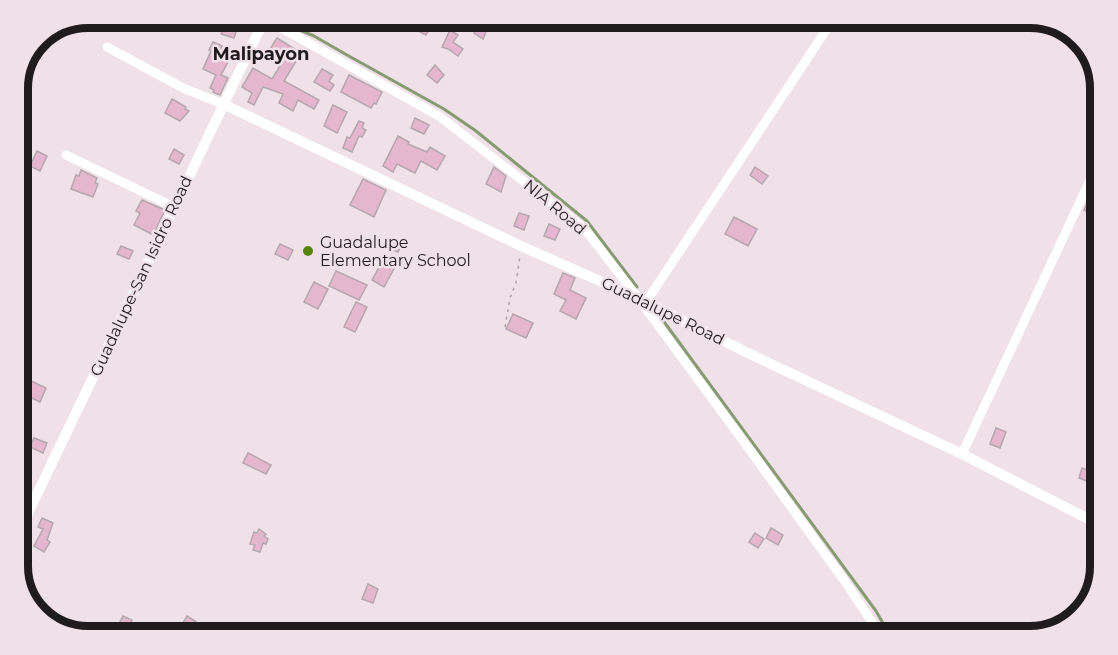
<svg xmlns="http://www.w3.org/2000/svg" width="1118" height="655" font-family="Montserrat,sans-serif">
<rect width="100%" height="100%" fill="#efe1e7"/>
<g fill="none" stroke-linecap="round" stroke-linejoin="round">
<g stroke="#879a74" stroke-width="3">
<polyline points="274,19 314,36 347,55 444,109 476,131 587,221 637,287"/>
<polyline points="662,319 876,611 891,637"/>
</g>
</g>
<g fill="#e4b7ce" stroke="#b4a7ad" stroke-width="1.5">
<polygon points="412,18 425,18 430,21 427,25 431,27 426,35 420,32 424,25"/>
<polygon points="480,18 489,18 488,21 490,22 483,39 474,33 479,25 477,24"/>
<polygon points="225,22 238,26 234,38 221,34"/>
<polygon points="450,30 458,35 453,42 463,49 458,56 448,49 442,47"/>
<polygon points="277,38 301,53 284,81 319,100 314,109 298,100 293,111 279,103 283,94 263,87 254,105 248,102 252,93 242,87 253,68 272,79 280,66 268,59 273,51 270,49"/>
<polygon points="213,42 222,46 217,57 228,62 221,75 228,78 220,95 213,92 214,90 210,88 216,75 203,69 211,51 209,50"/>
<polygon points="435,65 444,75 437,83 427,75"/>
<polygon points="322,69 333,75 329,81 334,85 330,91 314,82"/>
<polygon points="349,75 382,92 376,104 374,103 371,108 341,92"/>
<polygon points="172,99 186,107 185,109 189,111 180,121 165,113"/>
<polygon points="333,105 347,112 337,133 324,126"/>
<polygon points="415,118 429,125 424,134 411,128"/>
<polygon points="359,121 364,123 362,128 366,130 362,137 359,136 352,152 343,148 347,137 350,138"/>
<polygon points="398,136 409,142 408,144 427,152 430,147 445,156 437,170 421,161 415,173 397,164 393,172 383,166"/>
<polygon points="174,149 184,155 179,164 169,159"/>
<polygon points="37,151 47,156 40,171 30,166"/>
<polygon points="494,167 506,176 501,192 486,184"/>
<polygon points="755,167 768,176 762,184 750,175"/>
<polygon points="81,170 97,178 95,183 98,184 93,197 71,189 76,175 79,176"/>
<polygon points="363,179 386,190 374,217 350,205"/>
<polygon points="1091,195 1100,199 1100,217 1084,210"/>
<polygon points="142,200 165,210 153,235 134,225 140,213 136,211"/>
<polygon points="519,213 529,216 524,230 514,226"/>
<polygon points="734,217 757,229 748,246 725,234"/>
<polygon points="549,224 560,229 555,240 544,236"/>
<polygon points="392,238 402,243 398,252 388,248"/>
<polygon points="280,244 293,250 288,260 275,254"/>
<polygon points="121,246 133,251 129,259 117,254"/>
<polygon points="383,260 395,267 384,287 372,280"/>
<polygon points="336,271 367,285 359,300 329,286"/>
<polygon points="563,273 575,278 570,290 586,298 576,319 560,311 566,300 554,294"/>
<polygon points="314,282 328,289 318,309 304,302"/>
<polygon points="356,302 367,307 355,332 344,327"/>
<polygon points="513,314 533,323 526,338 506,329"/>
<polygon points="29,380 46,388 40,402 23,394"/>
<polygon points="996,428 1006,432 1000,448 990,444"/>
<polygon points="34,438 47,443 43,453 30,447"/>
<polygon points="248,453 271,465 266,474 243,463"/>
<polygon points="1082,468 1093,472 1089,482 1079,478"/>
<polygon points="42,518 53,523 47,540 50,542 44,552 34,546 43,529 38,527"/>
<polygon points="771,528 783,535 778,545 766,538"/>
<polygon points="259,529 266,534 264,536 268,539 266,544 263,543 260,552 253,550 255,545 250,544 254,532 257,533"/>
<polygon points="755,533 764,539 758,548 749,542"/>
<polygon points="368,584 378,589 373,603 362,599"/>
<polygon points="123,616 132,620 123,636 115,632"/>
<polygon points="187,616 198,623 192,633 181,626"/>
</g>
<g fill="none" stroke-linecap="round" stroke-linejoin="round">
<polyline stroke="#aea2a7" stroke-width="1.5" stroke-dasharray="3 4.5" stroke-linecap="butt" points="505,327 510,298 516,283 520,256"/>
<g stroke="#fff" stroke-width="9">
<polyline points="250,18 265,19 305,41 439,116 584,228 638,298 742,439 846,583 882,637"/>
<polyline points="107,47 183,88 223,104"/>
<polyline points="66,155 174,207"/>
<polyline points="646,302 834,18"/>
<polyline points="962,454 1100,159"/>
<polyline points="18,508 28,513"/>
</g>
<g stroke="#fff" stroke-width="10">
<polyline points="223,104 521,246 638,298 750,354 962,454 1100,525"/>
<polyline points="18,534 265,18"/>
</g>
</g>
<circle fill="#59830d" stroke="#efe1e7" stroke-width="2" cx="308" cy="251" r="6"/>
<g text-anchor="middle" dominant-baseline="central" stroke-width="5" stroke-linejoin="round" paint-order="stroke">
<g font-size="16" fill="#201b1d" stroke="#efe1e7">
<text transform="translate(555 207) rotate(40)">NIA Road</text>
<text transform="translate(141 276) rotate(-65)">Guadalupe-San Isidro Road</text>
<text transform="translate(663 311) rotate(26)">Guadalupe Road</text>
</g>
<g font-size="16" fill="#201b1d" stroke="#efe1e7" text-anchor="start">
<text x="320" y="242">Guadalupe<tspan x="320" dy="18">Elementary School</tspan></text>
</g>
<g font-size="18" font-weight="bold" fill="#201b1d" stroke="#efe1e7">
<text x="261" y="54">Malipayon</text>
</g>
</g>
<path d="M0 0H1118V655H0ZM88 28H1030A60 60 0 0 1 1090 88V566A60 60 0 0 1 1030 626H88A60 60 0 0 1 28 566V88A60 60 0 0 1 88 28Z" fill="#efe1e7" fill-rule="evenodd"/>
<path fill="none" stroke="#201b1d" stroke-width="8" d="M88 28H1030A60 60 0 0 1 1090 88V566A60 60 0 0 1 1030 626H88A60 60 0 0 1 28 566V88A60 60 0 0 1 88 28Z"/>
</svg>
